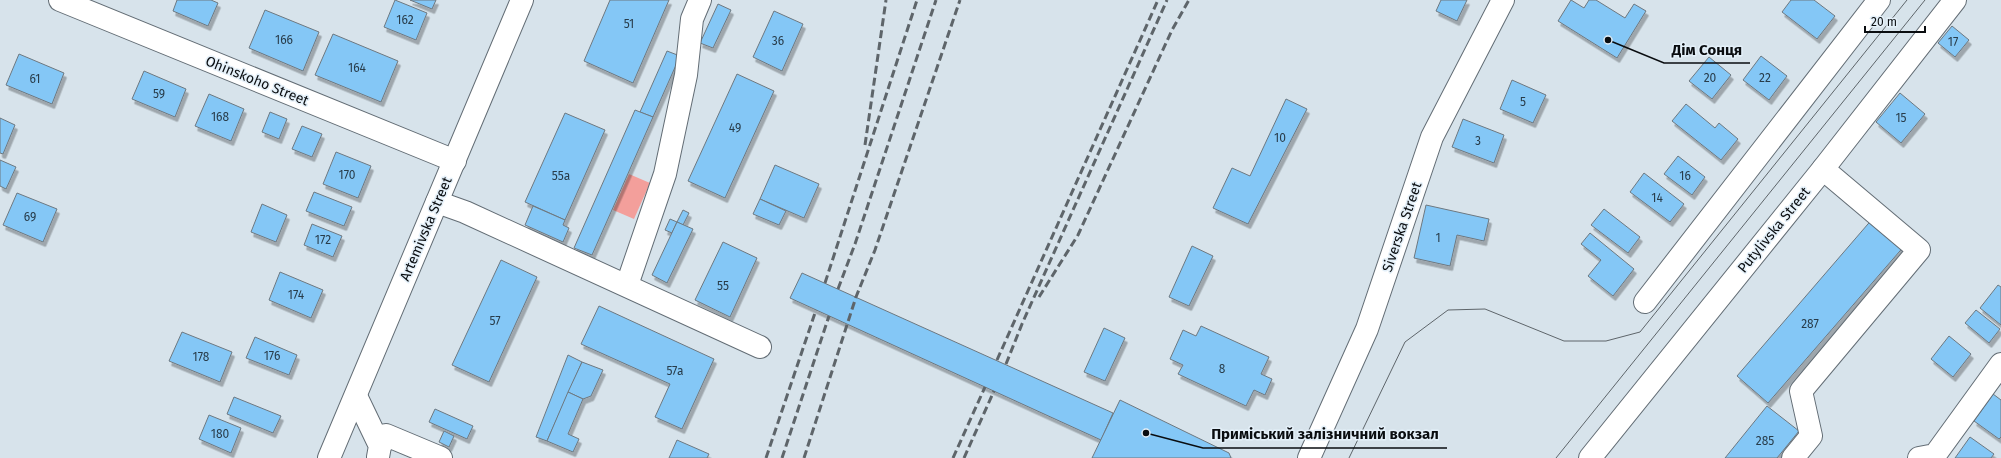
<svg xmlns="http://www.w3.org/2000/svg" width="2001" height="458" font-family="'Fira Sans',sans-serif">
<defs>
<filter id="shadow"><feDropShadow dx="2.5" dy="4.5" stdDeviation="0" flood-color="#0004"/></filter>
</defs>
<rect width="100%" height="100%" fill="#d7e3eb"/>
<polygon fill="#f39f9b" points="629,174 650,183 634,219 613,210"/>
<g fill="#84c7f6" stroke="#6d7880" filter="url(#shadow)">
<polygon points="177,0 211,0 218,3 208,26 173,11"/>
<polygon points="395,0 427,13 416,40 384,27"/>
<polygon points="410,0 436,0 432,9"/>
<polygon points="610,0 669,0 633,83 584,61"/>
<polygon points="1441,0 1467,0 1457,21 1436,11"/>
<polygon points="1571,0 1584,8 1589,0 1596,0 1625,18 1634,4 1646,11 1617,58 1558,21"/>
<polygon points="1791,0 1814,0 1835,16 1817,39 1782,12"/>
<polygon points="718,4 731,10 713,48 700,43"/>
<polygon points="265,10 319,32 303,71 249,48"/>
<polygon points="774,11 803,24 782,71 753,57"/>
<polygon points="1952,26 1969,40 1955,57 1938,43"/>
<polygon points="333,34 398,61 381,102 315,75"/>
<polygon points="667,51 680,56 653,117 640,112"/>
<polygon points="19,54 64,73 52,104 6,85"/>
<polygon points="1761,56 1787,76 1769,100 1743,80"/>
<polygon points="1709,57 1731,75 1712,99 1689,81"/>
<polygon points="144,71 186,89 175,117 132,99"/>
<polygon points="737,74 774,91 725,198 688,181"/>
<polygon points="1512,80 1546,95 1533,123 1500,109"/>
<polygon points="1900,93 1925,114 1901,143 1876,122"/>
<polygon points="209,94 244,109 231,141 195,126"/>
<polygon points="1286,99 1307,109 1248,224 1213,208 1232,168 1250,176"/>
<polygon points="1686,104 1715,128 1719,123 1738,139 1721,160 1672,121"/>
<polygon points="635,110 653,117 592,255 574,248"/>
<polygon points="270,112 287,119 279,139 262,132"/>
<polygon points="565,113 605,130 565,220 525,202"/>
<polygon points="0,118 15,125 3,154 0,153"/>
<polygon points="1463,119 1504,135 1494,163 1452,147"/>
<polygon points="302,126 322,134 312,157 292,149"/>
<polygon points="336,152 371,166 358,198 323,184"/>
<polygon points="1678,156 1705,177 1692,195 1664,174"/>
<polygon points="0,160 16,167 6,189 0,186"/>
<polygon points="775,165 819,184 804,218 760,199"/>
<polygon points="1644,173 1684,204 1670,222 1630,192"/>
<polygon points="314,192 352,207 344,226 306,211"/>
<polygon points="17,193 57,209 43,242 3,225"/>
<polygon points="760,199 786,211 779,225 753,214"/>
<polygon points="262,204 287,215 276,242 251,232"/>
<polygon points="1426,205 1489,219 1484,241 1457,235 1450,266 1414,258"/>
<polygon points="533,206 565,220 563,225 569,228 563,242 525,225"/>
<polygon points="1604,209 1640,237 1628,253 1591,225"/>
<polygon points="683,210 689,213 683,225 677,222"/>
<polygon points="1874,217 1906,244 1768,403 1737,376"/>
<polygon points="670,219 677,222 672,233 665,230"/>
<polygon points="677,222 693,229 667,283 652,275"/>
<polygon points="312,224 342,236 333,257 304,245"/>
<polygon points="1590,233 1634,269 1613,296 1588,276 1601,260 1581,244"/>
<polygon points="723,242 757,258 730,317 695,300"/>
<polygon points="1192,246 1213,256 1189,306 1169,297"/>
<polygon points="501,260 537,277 489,382 452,365"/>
<polygon points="280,272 323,290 311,318 269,300"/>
<polygon points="802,273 1113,413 1101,440 790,298"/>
<polygon points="1998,285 2001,287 2001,325 1980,308"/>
<polygon points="599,306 714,359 682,429 655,417 670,384 581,344"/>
<polygon points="1976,310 2000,329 1989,343 1965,323"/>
<polygon points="1201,326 1269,357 1261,374 1272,379 1265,395 1254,390 1246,406 1178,374 1183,365 1170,359 1183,330 1196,336"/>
<polygon points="1104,328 1125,338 1105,381 1084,372"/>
<polygon points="182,332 232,352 220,382 169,361"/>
<polygon points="1949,336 1971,354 1953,377 1931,359"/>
<polygon points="255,337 297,355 289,375 246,358"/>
<polygon points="568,355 582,362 547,441 536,437"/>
<polygon points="582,362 603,370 591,396 583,399 568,392"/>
<polygon points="568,392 583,399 568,434 579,439 573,452 547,441"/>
<polygon points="1993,394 2001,400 2001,437 1999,439 1974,421"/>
<polygon points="234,397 281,416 273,433 227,414"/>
<polygon points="1120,400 1229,453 1231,458 1092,458"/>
<polygon points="1767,406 1799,431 1777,458 1725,458"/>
<polygon points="435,409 473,426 467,439 429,422"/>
<polygon points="209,415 241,428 231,453 199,439"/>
<polygon points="444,431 454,436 449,447 439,442"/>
<polygon points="1970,437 1994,454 1991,458 1955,458"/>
<polygon points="677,440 709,454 707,458 669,458"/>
</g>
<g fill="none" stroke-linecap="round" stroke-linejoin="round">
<g stroke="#636d75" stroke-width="24">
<g id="minor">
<polyline points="60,0 455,161"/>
<polyline points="437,202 465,212 760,347"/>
<polyline points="627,285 665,174 686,75 692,19 700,0"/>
<polyline points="1645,302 1879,0"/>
<polyline points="356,396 380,446 378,457"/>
<polyline points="380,446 386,435 441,458"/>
<polyline points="1309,458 1367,329 1432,137 1503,0"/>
<polyline points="1590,458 1823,169 1955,0"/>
<polyline points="1793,458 1811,436 1801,391 1919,250 1823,169"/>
<polyline points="1919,458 1935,455 2001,364"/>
</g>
</g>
<g stroke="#636d75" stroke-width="24">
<polyline id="major" points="329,458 522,0"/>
</g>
<use href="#minor" stroke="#fff" stroke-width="22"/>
<use href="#major" stroke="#fff" stroke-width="22"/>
<g stroke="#5e656a" stroke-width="1">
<polyline points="1349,458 1405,342 1448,310 1485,309 1564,341 1606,341 1640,332 1907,0"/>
<polyline points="1556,458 1925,0"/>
</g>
<g stroke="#5e656a" stroke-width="3" stroke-dasharray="8 4" stroke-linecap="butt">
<polyline points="865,145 886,0"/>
<polyline points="825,283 917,0"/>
<polyline points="838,289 855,244 936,0"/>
<polyline points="1039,297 1078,235 1172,30 1189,0"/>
<polyline points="997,360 1158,0"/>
<polyline points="1006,364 1022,324 1167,0"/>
<polyline points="766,458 816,310"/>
<polyline points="782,458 829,316"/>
<polyline points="804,458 856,297 875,250 960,0"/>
<polyline points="953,458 985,387"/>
<polyline points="964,458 994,391"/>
</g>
</g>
<g text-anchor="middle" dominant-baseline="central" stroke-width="3" stroke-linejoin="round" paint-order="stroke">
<g font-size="12" fill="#283c4a">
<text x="405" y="20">162</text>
<text x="629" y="24">51</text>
<text x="284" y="40">166</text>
<text x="778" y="41">36</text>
<text x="1953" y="42">17</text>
<text x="357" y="68">164</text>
<text x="1710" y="78">20</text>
<text x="1765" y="78">22</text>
<text x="35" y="79">61</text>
<text x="159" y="94">59</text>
<text x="1523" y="102">5</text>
<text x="220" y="117">168</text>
<text x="1901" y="118">15</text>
<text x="735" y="128">49</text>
<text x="1280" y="138">10</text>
<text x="1478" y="141">3</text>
<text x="347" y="175">170</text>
<text x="561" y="176">55а</text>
<text x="1685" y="176">16</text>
<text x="1657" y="198">14</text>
<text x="30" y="217">69</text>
<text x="1438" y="238">1</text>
<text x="323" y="240">172</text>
<text x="723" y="286">55</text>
<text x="296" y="295">174</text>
<text x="495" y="321">57</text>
<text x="1810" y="324">287</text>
<text x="272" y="356">176</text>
<text x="201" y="357">178</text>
<text x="1222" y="369">8</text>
<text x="675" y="371">57а</text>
<text x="220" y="434">180</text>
<text x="1765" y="441">285</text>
</g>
<g font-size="14" fill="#0a0d10" stroke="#e4f0f9">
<text transform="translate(257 81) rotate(22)">Ohinskoho Street</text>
<text transform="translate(1402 227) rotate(-71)">Siverska Street</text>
<text transform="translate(426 229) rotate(-67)">Artemivska Street</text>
<text transform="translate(1774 230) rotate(-51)">Putylivska Street</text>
</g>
</g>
<path fill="none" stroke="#0a0d10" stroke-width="1.5" d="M1608 40L1664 63H1750M1146 433L1203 448H1447"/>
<g fill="#0a0d10" stroke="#e4f0f9" stroke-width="1.5">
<circle cx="1608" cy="40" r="4"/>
<circle cx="1146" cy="433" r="4"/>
</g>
<g font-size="15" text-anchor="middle" font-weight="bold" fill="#0a0d10" stroke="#e4f0f9" stroke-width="3" stroke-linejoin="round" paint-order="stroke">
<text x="1707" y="55">Дім Сонця</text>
<text x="1325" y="439">Приміський залізничний вокзал</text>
</g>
<path d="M1865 26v6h60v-6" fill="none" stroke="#0a0d10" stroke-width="2"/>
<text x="1871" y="26" font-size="12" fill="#0a0d10" stroke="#e4f0f9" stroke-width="3" paint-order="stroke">20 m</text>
</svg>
